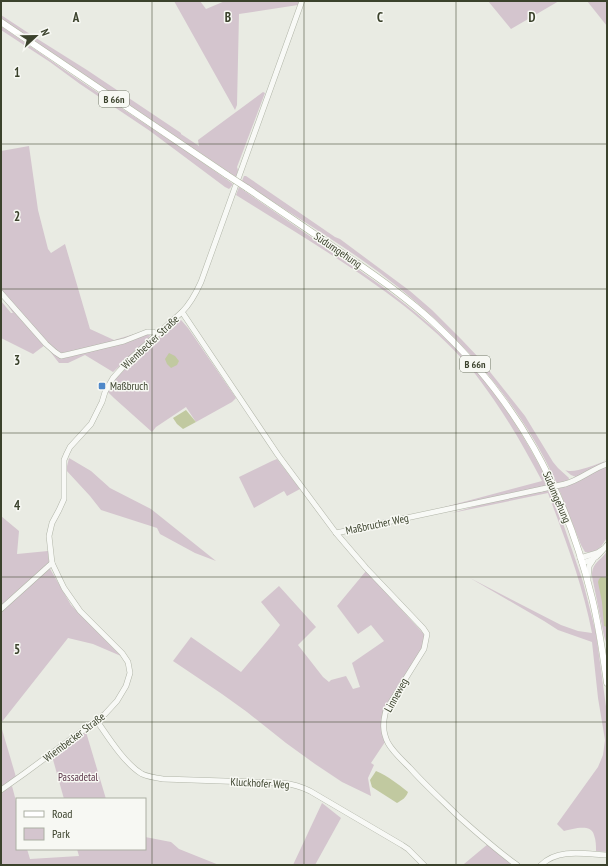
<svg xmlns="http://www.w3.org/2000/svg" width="608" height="866" font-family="'PT Sans Narrow',sans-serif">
<rect width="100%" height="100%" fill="#e9ebe3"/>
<g fill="#d4c5ce">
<polygon points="174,1 200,1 206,9 225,1 300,1 298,5 239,14 237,105 235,110"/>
<polygon points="488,1 559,1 511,29"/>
<polygon points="587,1 607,1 607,26"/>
<polygon points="1,15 36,38 87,70 181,133 181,134 199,146 198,140 263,92 265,93 237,167 238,170 236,177 1,18"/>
<polygon points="1,26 82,82 192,155 233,184 231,187 229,189 225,187 150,131 80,84 50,62 1,30"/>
<polygon points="29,146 38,210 48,249 51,253 65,244 90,329 114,340 148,330 152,333 147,340 113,372 85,355 68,363 59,363 45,345 33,354 1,338 1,301 11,313 13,313 1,295 1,151"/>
<path d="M244 176H246L335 237 340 239 410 291 432 310 462 340 479 358 525 416 553 462 558 468 569 478 568 481 557 484C516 394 448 322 369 265 347 249 323 234 300 219 281 207 261 194 242 181Z"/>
<path d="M239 187C266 206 294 225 321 244 375 280 429 318 472 366 504 402 528 443 550 485L437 509 542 481C527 453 512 426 494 400 486 389 478 377 469 366 406 295 316 246 236 195Z"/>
<polygon points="176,320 181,320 188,328 236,398 232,402 196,422 186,407 156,427 152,432 114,398 108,392 111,384 119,375"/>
<polygon points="69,458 91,471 110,488 151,509 216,561 195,553 160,534 157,528 101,510 90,496 66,470"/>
<polygon points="277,459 300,489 287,496 284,491 254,508 239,477 272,461"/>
<path d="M606 459 603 463 576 477 571 475 565 470C573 474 594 465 603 462Z"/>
<path d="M607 466V537C603 546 595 554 585 552L581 545 558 487Z"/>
<path d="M551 488 583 582 596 633 607 714V852L596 851C596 846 596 840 594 835 591 823 573 829 564 831L557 824 598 767 603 755 605 740 598 698 592 642 558 630 544 621 470 578 561 625 578 631 592 633C583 585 565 539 548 493L452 513 490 502Z"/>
<polygon points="1,516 19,531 17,554 48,551 49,562 48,565 1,607"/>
<path d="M607 551V645L604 636 592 576C592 562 601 561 607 551Z"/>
<polygon points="49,567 71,605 121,656 93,644 68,638 1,723 1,611"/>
<path d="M366 571 423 633 425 637 424 644 419 654 384 710C380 723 381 729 385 742L371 763 374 765 368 778 371 796 342 782 315 764 286 743 247 712 222 694 173 661 191 637 241 672 274 633 280 625 261 602 279 586 316 627 298 645 323 677 329 682 331 680 346 676 353 689 360 687 352 663 384 641 371 625 358 634 337 606Z"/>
<polygon points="1,726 16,777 1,787"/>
<polygon points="86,732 106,799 64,799 52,756"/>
<polygon points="12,786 17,805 17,849 27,849 30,859 79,856 77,849 145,849 145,837 171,842 179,849 219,865 1,865 1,793"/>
<polygon points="322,803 341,818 315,865 293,865"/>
<polygon points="488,844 514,865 465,865 464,864"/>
</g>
<g fill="#c1c9a0">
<polygon points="169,353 175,356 179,361 177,365 171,368 167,364 165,359"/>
<polygon points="186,410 196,422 183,429 177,424 173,418"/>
<polygon points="601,577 607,578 607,627 604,626 602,602 598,582 599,579"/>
<path d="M376 771C388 776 398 784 408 792 406 798 402 800 397 803L372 787 370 780Z"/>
</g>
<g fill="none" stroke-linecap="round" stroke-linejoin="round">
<g stroke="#b1b5a8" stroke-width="6">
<g id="minor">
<polyline points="1,293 46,344 55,352 61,356 70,354 124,341 147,332 153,332 157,334"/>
<path d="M182 312 278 455 336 533 366 568 423 628 427 634 424 649 386 710C383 722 382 731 388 743 393 752 403 761 410 768 425 785 442 800 458 816 477 833 496 850 517 865"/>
<path d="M565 484C580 480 592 469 607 464"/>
<polyline points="336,533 542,489"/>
<polyline points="580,558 597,553 603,549"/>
<path d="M582 563C596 559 598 556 607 545"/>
<polyline points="588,579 589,566 593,560"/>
<polyline points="1,609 52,563"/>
<path d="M97 721C108 737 125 764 142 774 149 777 156 778 163 779L282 783C292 784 300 786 310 791L402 845 408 849 424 865"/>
<path d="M1 790 25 773 105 714 117 701 126 686 130 673 128 662 122 653 80 611 64 588 52 563 49 536 52 523 59 510 64 499V460L67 453 70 447 91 424 102 402 105 392 113 378 130 359 182 312C191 303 196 293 201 282L302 1"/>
<path d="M541 865C558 848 585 854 607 855"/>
</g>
</g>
<g stroke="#b1b6a3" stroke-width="7">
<g id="major">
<polyline points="1,22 227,175"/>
<path d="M247 188C282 212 316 235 351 259 379 278 407 298 432 321 516 398 565 488 592 598 599 626 603 655 607 683"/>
</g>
</g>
<use href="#minor" stroke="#f8f9f6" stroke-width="5"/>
<use href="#major" stroke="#fff" stroke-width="6"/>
<g stroke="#b1b5a8" stroke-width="6" stroke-linecap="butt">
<polyline id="minor-bridge" points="542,489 565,484"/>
</g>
<g stroke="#b1b6a3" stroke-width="7" stroke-linecap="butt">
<polyline id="major-bridge" points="227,175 247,188"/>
</g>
<use href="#minor-bridge" stroke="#f8f9f6" stroke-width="5"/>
<use href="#major-bridge" stroke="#fff" stroke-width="6"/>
</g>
<path fill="none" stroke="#3b422c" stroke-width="1" stroke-opacity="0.55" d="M152 1V865M304 1V865M456 1V865M1 144H607M1 289H607M1 433H607M1 577H607M1 722H607"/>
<rect fill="#4f88c9" stroke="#f7f8f3" stroke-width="1.5" x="98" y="382" width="8" height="8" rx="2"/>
<g text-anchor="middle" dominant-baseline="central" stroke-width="3" stroke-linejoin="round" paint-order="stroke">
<g fill="#f7f8f3" stroke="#737968" stroke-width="1">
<rect x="99" y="91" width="30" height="16" rx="3"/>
<rect x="460" y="356" width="30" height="16" rx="3"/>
</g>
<g font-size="10" font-weight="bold" fill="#3b422c">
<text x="114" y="99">B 66n</text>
<text x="475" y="364">B 66n</text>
</g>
<g font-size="11" fill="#3b422c" stroke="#f7f8f3">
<text transform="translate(338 250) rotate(34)">Südumgehung</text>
<text transform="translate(150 342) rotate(-43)">Wiembecker Straße</text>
<text transform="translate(557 497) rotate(67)">Südumgehung</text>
<text transform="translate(377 524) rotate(-12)">Maßbrucher Weg</text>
<text transform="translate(396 695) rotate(-61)">Linneweg</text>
<text transform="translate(74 737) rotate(-37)">Wiembecker Straße</text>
<text transform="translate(260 783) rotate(3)">Kluckhofer Weg</text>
</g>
<g font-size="11" fill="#3b422c" stroke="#f7f8f3" text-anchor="start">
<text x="110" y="386">Maßbruch</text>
</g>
<g font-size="11" fill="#5e394c" stroke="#f7f8f3">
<text x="78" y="777">Passadetal</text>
</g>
</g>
<g font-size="13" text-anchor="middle" font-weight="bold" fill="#3b422c" stroke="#f7f8f3" stroke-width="3" stroke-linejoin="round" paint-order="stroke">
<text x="76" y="22">A</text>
<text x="228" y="22">B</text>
<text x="380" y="22">C</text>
<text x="532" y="22">D</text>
<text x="17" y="77">1</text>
<text x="17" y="221">2</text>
<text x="17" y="365">3</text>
<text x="17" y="510">4</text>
<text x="17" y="654">5</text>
</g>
<rect width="608" height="866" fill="none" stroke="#3b422c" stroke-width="4"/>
<rect x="16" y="798" width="130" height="52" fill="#f7f8f3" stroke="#acafa3"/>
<rect x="24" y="811" width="20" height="6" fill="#ffffff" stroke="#acafa3"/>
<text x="52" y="818" font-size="12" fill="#3b422c">Road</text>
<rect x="24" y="828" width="20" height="12" fill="#d4c5ce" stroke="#acafa3"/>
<text x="52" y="838" font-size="12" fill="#3b422c">Park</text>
<g transform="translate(36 36) rotate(68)" stroke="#f7f8f3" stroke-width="3" paint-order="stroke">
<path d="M0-3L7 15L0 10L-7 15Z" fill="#3b422c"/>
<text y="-6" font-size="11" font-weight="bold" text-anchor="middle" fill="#3b422c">N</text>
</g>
</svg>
